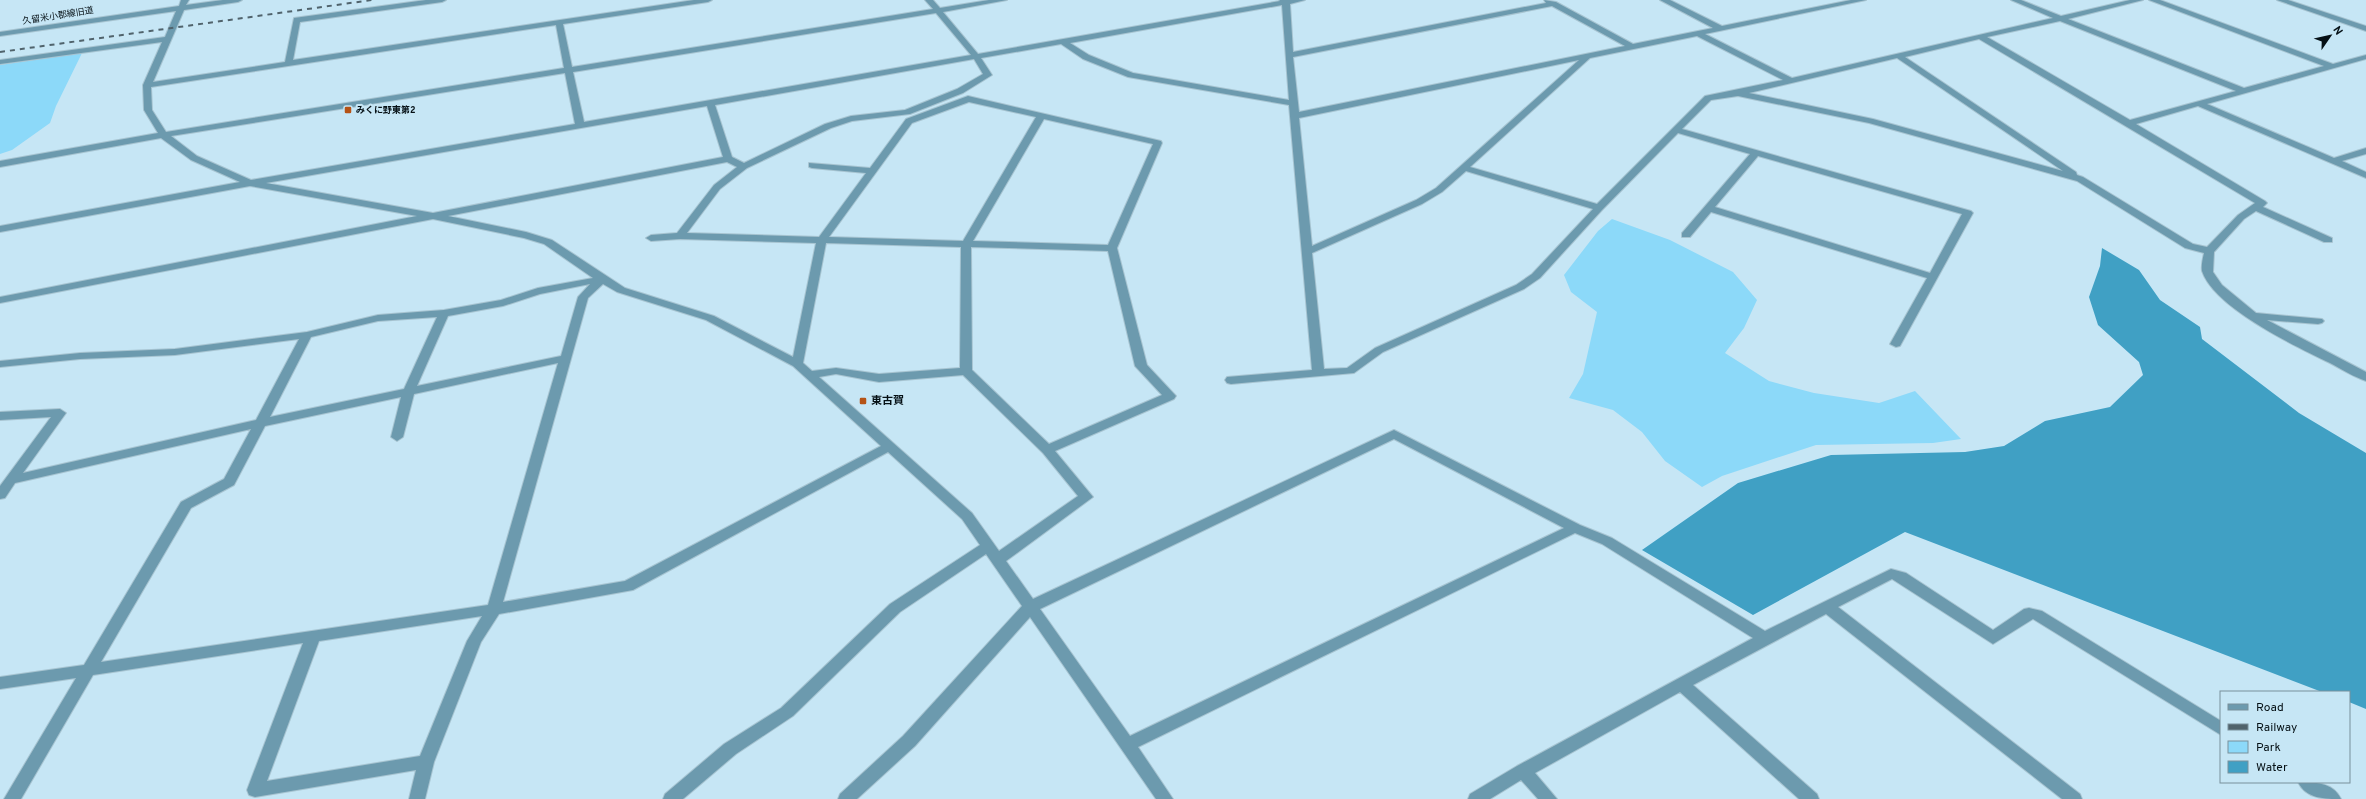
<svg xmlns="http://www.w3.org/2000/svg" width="2366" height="799" font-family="Overpass,'Noto Sans JP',sans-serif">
<rect width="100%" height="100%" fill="#c6e6f5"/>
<g fill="#8cd9f9">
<polygon points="82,53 56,106 50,123 12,150 0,154 0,65"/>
<polygon points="1612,219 1670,240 1733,272 1757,300 1744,328 1725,353 1769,381 1814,393 1879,403 1915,391 1961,439 1933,443 1816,445 1722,476 1702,487 1665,461 1642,432 1613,410 1569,398 1583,374 1597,312 1571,292 1564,275 1598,231"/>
</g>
<polygon fill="#40a0c4" points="2102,248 2139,270 2160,300 2200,327 2202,339 2299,413 2366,453 2366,709 2349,702 2349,692 2322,692 1905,532 1753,615 1642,550 1738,483 1831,455 1965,452 2004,446 2045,421 2110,407 2143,375 2139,362 2098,325 2089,297 2100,266"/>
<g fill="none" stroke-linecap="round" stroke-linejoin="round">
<g stroke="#a7c4d1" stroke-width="2">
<g id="minor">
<path d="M181 0H189L186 5 223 0H242L238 2 184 10 153 82 285 62 294 18 426 0H446L442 2 300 22 293 60 694 0H712L708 2 563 24 572 67 933 9 925 0H933L940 8 989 0H1007L943 12 978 54 1280 1 1279 0H1305L1290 4 1293 52 1546 3 1544 0 1556 2 1633 44 1713 28 1660 0H1670L1722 26 1851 0H1866L1705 34 1792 78 2053 18 2011 0H2021L2061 16 2130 0H2143L2068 19 2244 88 2324 66 2149 0H2160L2333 64 2366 55V59L2207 104 2334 158 2366 148V154L2342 161 2366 172V178L2198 106 2136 124 2265 201 2267 203 2263 207 2332 238V242H2324L2256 211 2244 219 2214 252 2213 272 2222 285 2256 313 2322 319 2324 321 2322 323 2318 324 2267 320 2366 372V381C2354 377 2341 369 2330 363 2297 347 2214 308 2202 271 2201 265 2203 258 2204 253L2185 248 2077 181 1869 123 1738 96 1711 100 1682 129 1971 211 1973 213 1900 346 1896 347 1890 344 1927 278 1711 212 1690 237H1682V233L1750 154 1678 133 1602 210 1540 278 1524 289 1383 352 1354 373 1231 384 1227 383 1225 380 1227 377 1312 370 1289 105 1128 77 1083 59 1061 44 981 58 992 75 963 93 910 114 852 121 831 128 747 168 720 189 687 233 819 237 866 173 812 168 809 167V163L870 168 906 119 968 96 1161 141 1162 143 1117 248 1147 365 1176 396 1174 399 1055 451 1093 497 1006 561 1033 599 1394 430 1580 525 1612 538 1765 631 1891 569 1906 573 1993 630 2024 609 2029 608 2042 611 2221 721V735L2033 619 1993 644 1892 579 1838 607 2080 794 2082 799H2062L1826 614 1693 685 1817 794 1819 799H1799L1680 692 1535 773 1557 799H1538L1521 780 1490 799H1468L1470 794 1517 766 1753 638 1602 544 1575 533 1138 747 1173 799H1156L1030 617 915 746 857 799H838L840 794 903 736 1022 606 986 554 900 612 793 716 736 754 683 799H663L665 794 724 744 781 708 890 604 980 545 962 519 888 452 633 590 499 614 481 642 434 762 425 799H409L416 770 255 797 249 795 247 790 303 643 93 675 21 799H4L76 678 0 689V677L84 665 181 502 224 479 251 429 15 483 5 498 0 499V486L51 417 0 420V412L60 409 66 413 23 473 256 420 299 339 175 355 80 359 0 367V361L80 353 175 349 307 332 378 315 444 310 501 300 538 288 593 278 544 244 524 238 433 219 0 303V297L417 216 250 186 0 232V226L240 182 191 160 161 138 0 167V161L158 133 144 110 143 85 162 42 0 64V60L165 37 176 11 0 36V32L179 6ZM1282 5 1289 100 1133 73 1089 55 1070 43ZM1552 6 1625 46 1299 112 1293 57ZM936 13 971 55 584 122 573 72ZM2060 21 2236 91 2130 120 1987 37ZM556 25 564 68 166 132 152 110 151 87ZM1697 36 1783 80 1705 96 1597 204 1470 167 1590 58ZM1979 39 2255 203 2238 215 2207 247 2193 244 2083 177 2077 175 2076 172 1905 57ZM1897 58 2063 171 1873 119 1749 93ZM974 59 983 74 957 89 905 110 851 116 825 124 744 163 732 157 715 105ZM1579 60 1436 188 1416 200 1312 246 1299 118ZM565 73 575 124 251 180 197 156 171 136ZM969 102 1036 117 963 241 829 237 912 123ZM707 106 723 157 433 213 266 183ZM1044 119 1153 144 1108 245 973 241ZM1758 156 1962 214 1930 273 1715 207ZM727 162 737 167 714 185 677 233 651 235 646 238 651 241 680 239 816 243 793 357 714 316 625 288 552 240 526 232 448 216ZM1466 171 1593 209 1532 274 1516 285 1375 348 1347 368 1324 369 1312 253 1422 204 1442 192ZM826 243 961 247 960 368 879 374 836 368 812 371 803 363ZM971 247 1108 251 1135 366 1162 395 1049 444 972 370ZM590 284 578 297 561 356 417 386 448 316 503 306 540 294ZM603 284 617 292 706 320 793 366 881 446 625 581 503 602 588 298ZM437 317 404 389 270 417 311 337 378 321ZM558 363 488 605 101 662 191 508 234 485 265 426 401 397 391 437 397 441 403 437 414 394ZM836 374 879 382 963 375 1043 453 1078 496 999 551 972 513 819 377ZM1394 439 1564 528 1130 736 1040 609ZM482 616 467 641 420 756 267 781 319 641Z"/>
<polygon points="2277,0 2288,0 2366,26 2366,31"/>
<path d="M2298 782C2314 782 2333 782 2341 799 2325 799 2306 799 2298 782Z"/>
</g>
</g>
<use href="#minor" fill="#6c9aae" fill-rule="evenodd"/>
<polyline stroke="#50636c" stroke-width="2" stroke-dasharray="5 5" stroke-linecap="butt" points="0,52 372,0"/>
</g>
<g fill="#b55316" stroke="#c6e6f5" stroke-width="1.5">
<rect x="344" y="106" width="8" height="8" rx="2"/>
<rect x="859" y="397" width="8" height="8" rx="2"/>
</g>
<g text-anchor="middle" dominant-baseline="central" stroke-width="4" stroke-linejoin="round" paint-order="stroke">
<g font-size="9" fill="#051015" stroke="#c6e6f5">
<text transform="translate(58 16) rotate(-9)">久留米小郡線旧道</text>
</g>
<g font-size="9" font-weight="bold" fill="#051015" stroke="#c6e6f5" text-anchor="start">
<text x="356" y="110">みくに野東第2</text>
</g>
<g font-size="11" font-weight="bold" fill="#051015" stroke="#c6e6f5" text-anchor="start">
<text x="871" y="401">東古賀</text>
</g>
</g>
<rect x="2220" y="691" width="130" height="92" fill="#c6e6f5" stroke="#79909b"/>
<rect x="2228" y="704" width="20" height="6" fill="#6c9aae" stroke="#79909b"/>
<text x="2256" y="711" font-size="12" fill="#051015">Road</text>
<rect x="2228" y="724" width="20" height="6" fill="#50636c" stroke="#79909b"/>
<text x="2256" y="731" font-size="12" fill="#051015">Railway</text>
<rect x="2228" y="741" width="20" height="12" fill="#8cd9f9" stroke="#79909b"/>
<text x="2256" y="751" font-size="12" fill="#051015">Park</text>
<rect x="2228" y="761" width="20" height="12" fill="#40a0c4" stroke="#79909b"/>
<text x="2256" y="771" font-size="12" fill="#051015">Water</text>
<g transform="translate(2330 36) rotate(56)" stroke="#c6e6f5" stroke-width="3" paint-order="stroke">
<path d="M0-3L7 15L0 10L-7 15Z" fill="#051015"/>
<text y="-6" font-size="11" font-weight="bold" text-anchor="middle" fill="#051015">N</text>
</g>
</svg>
